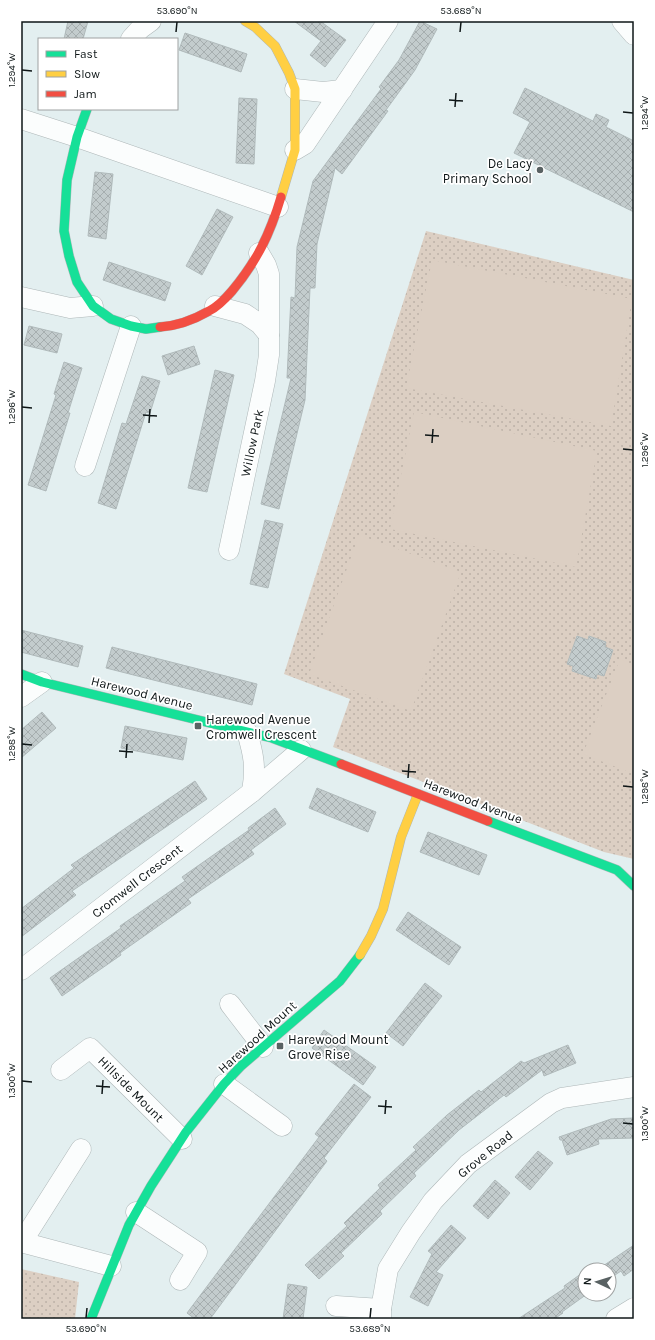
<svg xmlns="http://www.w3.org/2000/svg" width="655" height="1340" font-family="Karla,sans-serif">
<defs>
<pattern id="park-dots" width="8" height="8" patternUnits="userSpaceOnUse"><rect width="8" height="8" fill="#dccfc3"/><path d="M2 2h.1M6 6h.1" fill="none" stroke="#bcb1a7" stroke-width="1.8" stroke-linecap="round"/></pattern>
<pattern id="building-cross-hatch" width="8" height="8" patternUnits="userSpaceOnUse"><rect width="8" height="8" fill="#c3cccd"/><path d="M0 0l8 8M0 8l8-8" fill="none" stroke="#a6aeaf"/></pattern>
</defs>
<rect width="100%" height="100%" fill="#e3eff0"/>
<g fill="url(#park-dots)">
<polygon points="426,231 634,280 634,569 632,589 634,594 634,859 604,852 333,747 350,699 284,674"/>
<polygon points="21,1269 79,1282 75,1319 21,1319"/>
</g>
<g fill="#dccfc3">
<polygon points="432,260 632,299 611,426 406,388"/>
<polygon points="414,412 597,451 576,567 390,529"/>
<polygon points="359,535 461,572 411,711 309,674"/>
<polygon points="620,659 634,665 634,774 583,754"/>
</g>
<g fill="url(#building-cross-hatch)" stroke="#b0babb">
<polygon points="68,21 88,21 83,39 64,39"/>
<polygon points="294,21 320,21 346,40 325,67 310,55 321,41"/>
<polygon points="420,21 437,29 415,70 386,110 388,111 342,174 335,168 317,244 315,288 310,288 305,400 279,509 261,504 291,378 287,378 291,297 295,298 297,247 313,181 381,89 379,87 399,60"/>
<polygon points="185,33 247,54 241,72 179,50"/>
<polygon points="525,88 593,121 596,114 603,117 609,120 606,127 634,141 634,212 514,153 530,122 513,113"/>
<polygon points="239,98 257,99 254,164 236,163"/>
<polygon points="95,172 113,174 106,239 88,236"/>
<polygon points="217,209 233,217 202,275 186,266"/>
<polygon points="109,262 171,283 165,301 103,280"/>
<polygon points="29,326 62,334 57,353 24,345"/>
<polygon points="194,346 200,364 168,375 162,356"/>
<polygon points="64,362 82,368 68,413 70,413 46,491 28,485 56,395 54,394"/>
<polygon points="215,370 234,375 207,492 188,488"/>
<polygon points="142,376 160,381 150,413 146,412 116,509 98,503 122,423 126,424"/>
<polygon points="265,520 283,524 268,588 250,584"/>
<polygon points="21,630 83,646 78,667 21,652"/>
<polygon points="577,636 588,640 589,636 606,642 605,647 613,650 604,676 597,674 596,679 572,671 573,666 567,664"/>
<polygon points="112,647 257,684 252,705 106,668"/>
<polygon points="42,712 56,728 21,758 21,730"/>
<polygon points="125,726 187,738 183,760 121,748"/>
<polygon points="195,781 207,799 72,891 76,895 21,937 21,909 74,868 71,865"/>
<polygon points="317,788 376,812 368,832 309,808"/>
<polygon points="275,808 286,824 251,850 254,854 188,899 191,903 120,953 121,955 62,996 50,978 121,928 120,926 185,881 182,877 249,830 248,828"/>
<polygon points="428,832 487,855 479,875 420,852"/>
<polygon points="408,912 461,947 449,965 396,930"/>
<polygon points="425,983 442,996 403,1046 386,1033"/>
<polygon points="324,1030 376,1067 363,1085 312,1048"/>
<polygon points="568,1045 576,1063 544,1076 542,1070 506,1097 504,1095 459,1130 414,1173 416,1176 380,1211 382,1214 341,1253 344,1256 319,1279 305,1265 347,1226 344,1223 380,1188 378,1185 416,1150 413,1147 447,1115 479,1090 481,1092 521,1061 524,1063"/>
<polygon points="354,1084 371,1097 324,1158 327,1161 210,1319 195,1319 187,1313 319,1137 315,1134"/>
<polygon points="634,1118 634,1138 598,1139 599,1144 567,1155 562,1140 560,1140 559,1137 611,1119"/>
<polygon points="538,1151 553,1163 530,1190 515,1177"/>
<polygon points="495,1180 510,1193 488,1219 473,1206"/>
<polygon points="451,1225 466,1238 436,1272 443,1275 428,1306 410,1297 432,1254 428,1251"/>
<polygon points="634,1245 634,1269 624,1276 621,1271 609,1279 609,1270 597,1270"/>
<polygon points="585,1271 585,1294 587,1294 562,1312 563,1313 554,1319 518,1319 565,1288 564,1286"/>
<polygon points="288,1284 307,1287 303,1319 283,1319"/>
</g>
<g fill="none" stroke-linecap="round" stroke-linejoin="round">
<g stroke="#aeb7b8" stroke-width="21">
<g id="street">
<polyline points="622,21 634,35"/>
<polyline points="131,39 140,29 151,21"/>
<polyline points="295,89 323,92 342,90"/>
<polyline points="21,119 77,137 278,207"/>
<polyline points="295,150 305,144 388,21"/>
<polyline points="21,297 70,308 93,306"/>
<polyline points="215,306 245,314 260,324 269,335"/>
<polyline points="85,466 131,326"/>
<polyline points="229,550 265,381 269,355 269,274 266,265 259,253"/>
<polyline points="21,697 42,682"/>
<path d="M247 732C254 756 256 767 252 792"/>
<polyline points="21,970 252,792 301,750"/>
<polyline points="230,1004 263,1047"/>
<polyline points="61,1070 90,1048 182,1139"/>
<polyline points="224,1084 282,1126"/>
<polyline points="136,1212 197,1252 180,1280"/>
<polyline points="21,1242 111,1266"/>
<polyline points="22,1242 81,1149"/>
<polyline points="336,1306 381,1309"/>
<polyline points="381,1319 381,1309 388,1269 411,1232 433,1201 468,1164 551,1103 562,1098 634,1087"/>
<polyline points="616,1319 634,1308"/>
</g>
</g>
<g stroke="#aeb7b8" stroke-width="10">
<g id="fast">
<polyline points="87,109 77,137 67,180 64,231 69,256 77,282 93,306 111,319 131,326 146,329 160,327"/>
<polyline points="21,674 42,682 272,738 341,764"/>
<polyline points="488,821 617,870 634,886"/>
<polyline points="91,1319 129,1225 151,1186 186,1132 224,1084 241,1066 340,981 360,955"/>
</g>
</g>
<g stroke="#aeb7b8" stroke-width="10">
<g id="slow">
<polyline points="245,21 255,27 275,46 289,73 295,89 295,150 281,197"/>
<polyline points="360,955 371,936 383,909 401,837 418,794"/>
</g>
</g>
<g stroke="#aeb7b8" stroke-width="10">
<g id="jam">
<path d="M160 327C176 326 195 319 209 311 217 307 226 298 232 291 257 261 270 234 281 197"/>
<polyline points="341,764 488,821"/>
</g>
</g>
<use href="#street" stroke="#fbfdfd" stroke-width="20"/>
<use href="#fast" stroke="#16e098" stroke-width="9"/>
<use href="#slow" stroke="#ffcf43" stroke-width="9"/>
<use href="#jam" stroke="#f24e42" stroke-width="9"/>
</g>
<path fill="none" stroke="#0e1617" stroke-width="1.5" d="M176 32 177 22M460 32 461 22M22 70 32 71M449 100 463 101M455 107 456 93M623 112 633 113M22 407 32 408M143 415 157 416M149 423 150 409M425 435 439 436M432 443 433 429M623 449 633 450M22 744 32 745M119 751 133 752M126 758 127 744M402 771 416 772M408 778 409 764M623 786 633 787M22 1081 32 1082M96 1086 110 1087M102 1094 103 1080M378 1106 392 1107M385 1114 386 1100M623 1123 633 1124M86 1318 87 1308M370 1318 371 1308"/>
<g fill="#596263" stroke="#fff" stroke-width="1.5">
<circle cx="540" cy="170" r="4"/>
<rect x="194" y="722" width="8" height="8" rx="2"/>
<rect x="276" y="1042" width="8" height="8" rx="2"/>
</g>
<g text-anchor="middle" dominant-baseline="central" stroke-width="3.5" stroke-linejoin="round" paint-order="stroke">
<g font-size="13" fill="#0e1617" stroke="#fff" text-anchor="start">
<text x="532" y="163" text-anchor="end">De Lacy<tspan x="532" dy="15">Primary School</tspan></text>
<text x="206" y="719">Harewood Avenue<tspan x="206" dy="15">Cromwell Crescent</tspan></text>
<text x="288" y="1039">Harewood Mount<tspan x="288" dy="15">Grove Rise</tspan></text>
</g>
<g font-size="13" fill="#0e1617" stroke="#fff">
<text transform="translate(252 443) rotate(-78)">Willow Park</text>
<text transform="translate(142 693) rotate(14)">Harewood Avenue</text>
<text transform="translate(473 801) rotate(21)">Harewood Avenue</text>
<text transform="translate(137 881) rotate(-38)">Cromwell Crescent</text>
<text transform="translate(257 1037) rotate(-42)">Harewood Mount</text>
<text transform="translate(131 1089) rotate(45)">Hillside Mount</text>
<text transform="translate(485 1154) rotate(-39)">Grove Road</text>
</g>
</g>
<rect width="655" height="1340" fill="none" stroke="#ffffff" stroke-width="44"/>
<rect x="38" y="38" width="140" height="72" fill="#ffffff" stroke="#9fa2a2"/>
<rect x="46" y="51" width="20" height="6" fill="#16e098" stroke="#9fa2a2"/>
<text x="74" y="58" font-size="12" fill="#0e1617">Fast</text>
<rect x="46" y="71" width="20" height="6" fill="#ffcf43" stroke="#9fa2a2"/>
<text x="74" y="78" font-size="12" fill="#0e1617">Slow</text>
<rect x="46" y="91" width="20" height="6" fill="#f24e42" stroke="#9fa2a2"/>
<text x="74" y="98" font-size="12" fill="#0e1617">Jam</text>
<g transform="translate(597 1282) rotate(274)"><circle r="19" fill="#ffffff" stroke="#9fa2a2"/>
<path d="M0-3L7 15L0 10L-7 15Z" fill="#596263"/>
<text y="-6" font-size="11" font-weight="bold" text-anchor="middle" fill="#0e1617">N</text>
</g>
<rect x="22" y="22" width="611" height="1296" fill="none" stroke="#0e1617" stroke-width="1.5"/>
<g font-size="10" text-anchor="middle" fill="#0e1617">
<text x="177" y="14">53.690°N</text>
<text x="461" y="14">53.689°N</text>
<text transform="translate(11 70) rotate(-90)" y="4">1.294°W</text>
<text transform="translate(644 113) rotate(-90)" y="4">1.294°W</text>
<text transform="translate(11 407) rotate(-90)" y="4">1.296°W</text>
<text transform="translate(644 450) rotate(-90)" y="4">1.296°W</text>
<text transform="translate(11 744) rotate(-90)" y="4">1.298°W</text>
<text transform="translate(644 787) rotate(-90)" y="4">1.298°W</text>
<text transform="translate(11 1081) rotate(-90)" y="4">1.300°W</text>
<text transform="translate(644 1124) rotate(-90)" y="4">1.300°W</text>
<text x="86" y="1332">53.690°N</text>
<text x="370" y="1332">53.689°N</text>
</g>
</svg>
